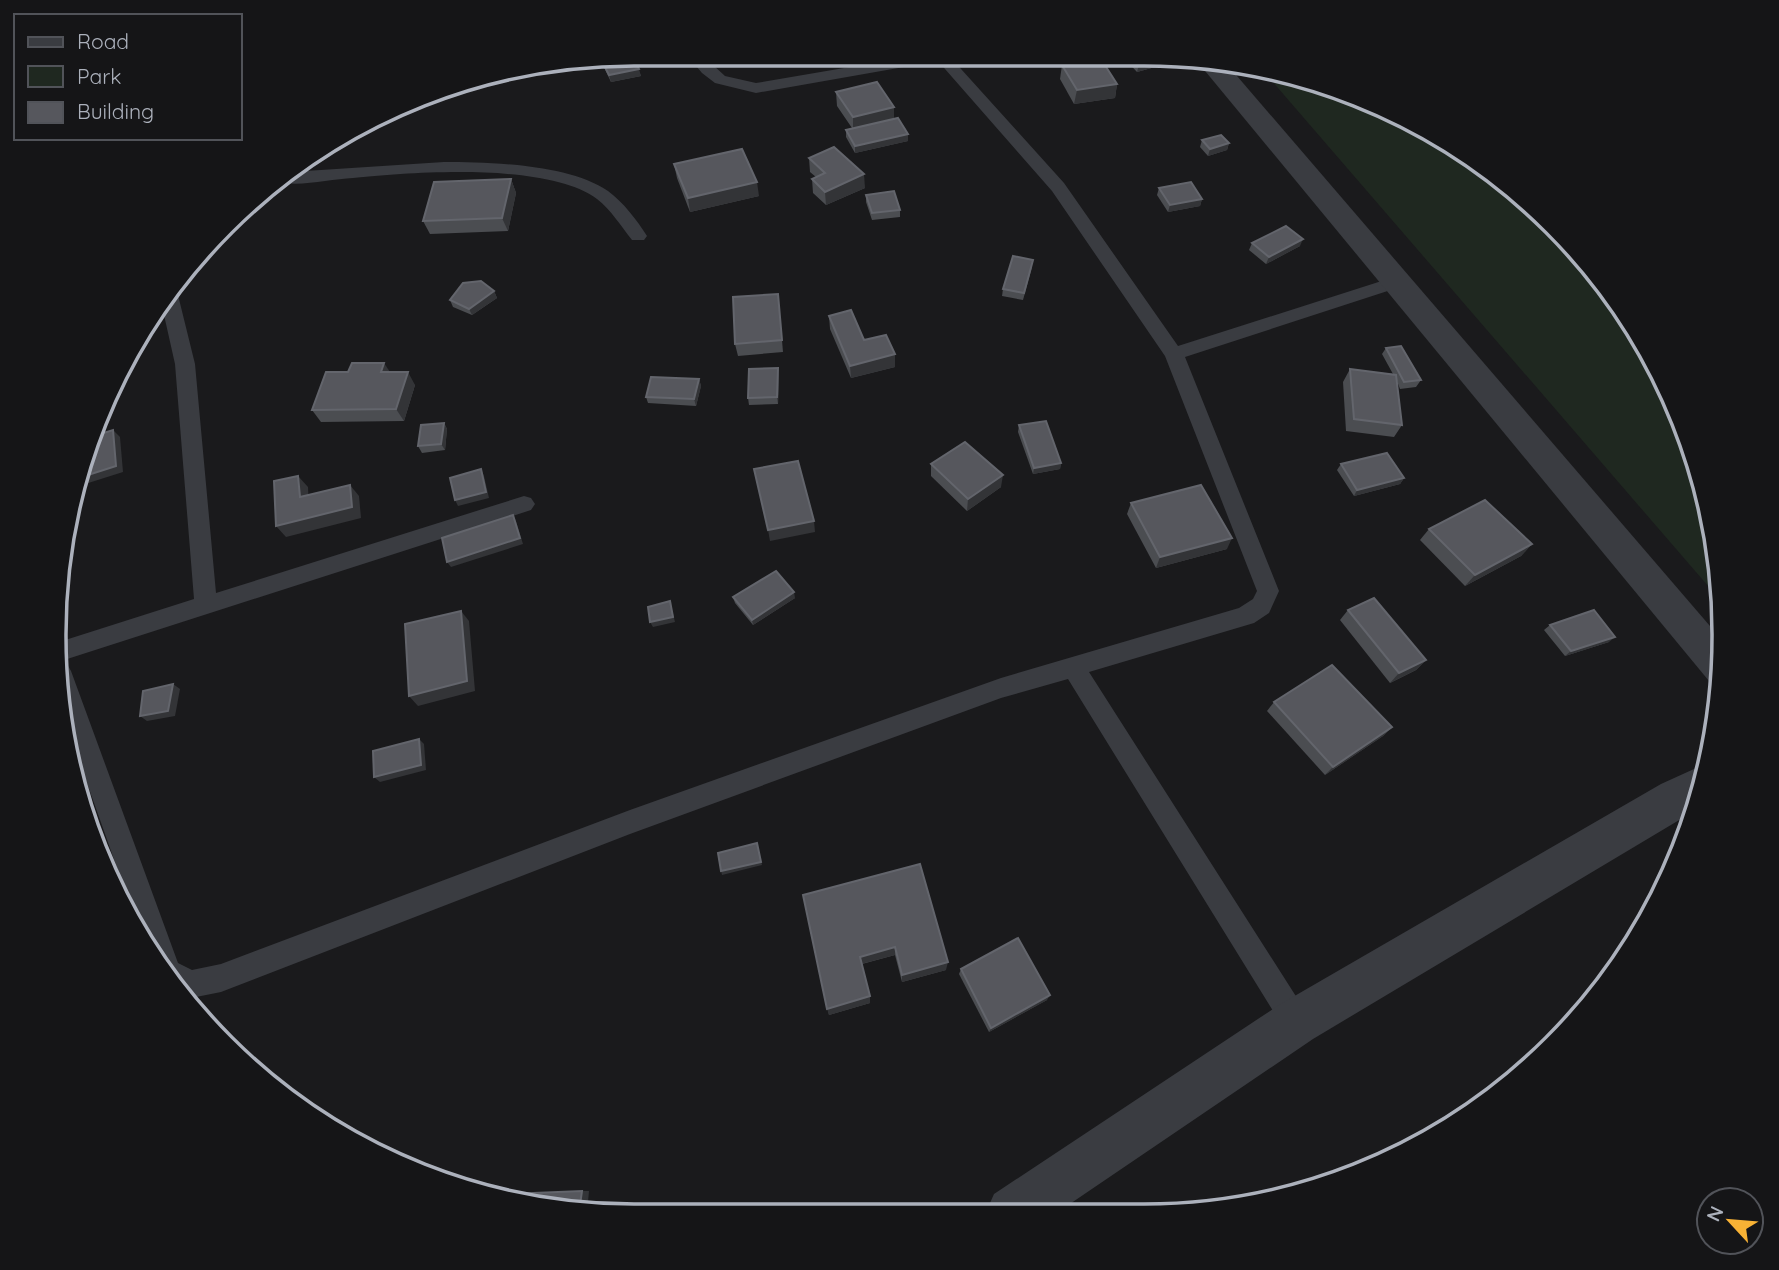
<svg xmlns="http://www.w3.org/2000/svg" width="1779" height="1270" font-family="Quicksand,sans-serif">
<rect width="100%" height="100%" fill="#1a1a1c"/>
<polygon fill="#1f2820" points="1259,66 1435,132 1581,252 1647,345 1694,449 1720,560 1721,601"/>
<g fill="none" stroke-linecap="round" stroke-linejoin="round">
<g fill="#3a3c41" fill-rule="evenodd">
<polygon points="686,54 701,54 725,76 756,83 926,54 961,54 952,59 1064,183 1178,346 1391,278 1403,278 1406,282 1403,286 1185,357 1279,591 1269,613 1254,623 1089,672 1306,1012 1310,1022 1306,1032 1296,1036 1286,1032 1068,679 1001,698 630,834 221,992 191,998 184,995 133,913 59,704 59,642 194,599 175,364 162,306 173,290 178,295 195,364 216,593 524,496 531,498 535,504 531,510 61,661 67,664 71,671 178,963 192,970 221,964 630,810 1001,678 1239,608 1253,599 1257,591 1165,356 1052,191 938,61 756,93 715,83 702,73"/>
<path d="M444 162C490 162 569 164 608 191 623 202 637 220 647 236L644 240H632C621 226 611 210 597 199 548 162 413 172 353 178 331 179 301 187 278 182L290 172Z"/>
</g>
<g fill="#3a3c41" fill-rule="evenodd">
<polygon points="1198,60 1225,62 1722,640 1721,686 1709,681 1201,66"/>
<polygon points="1705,764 1708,766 1705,786 1696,810 1313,1039 1058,1212 986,1212 994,1194 1279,1005 1661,784"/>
</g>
</g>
<g fill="#4b4d51">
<polygon points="1068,54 1088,54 1087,60 1074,62"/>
<polygon points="1120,54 1144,54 1155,67 1137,72"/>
<polygon points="632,55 641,76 611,82 600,59"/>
<polygon points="1062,65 1117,84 1115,98 1074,104 1060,79"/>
<polygon points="836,92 894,119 908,134 908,141 855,153 846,137 846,130 852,128 837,106"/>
<polygon points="1202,140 1229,143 1227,150 1208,156 1200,147"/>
<polygon points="809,158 865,188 826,205 813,193 812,179 816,177 810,172"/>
<polygon points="674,164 759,196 690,212 677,178"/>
<polygon points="511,179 516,193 508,231 430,234 423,221"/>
<polygon points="1159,188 1202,199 1200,206 1168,212 1157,195"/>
<polygon points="866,195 900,210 900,217 872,220 866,202"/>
<polygon points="1252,243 1300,246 1266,264 1249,250"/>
<polygon points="1032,267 1023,300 1002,296 1003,289"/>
<polygon points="494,291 497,298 472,315 453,307 450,300"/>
<polygon points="778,294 783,352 738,356 735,344"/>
<polygon points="829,316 864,340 895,367 851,378 830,329"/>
<polygon points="1386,348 1421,380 1416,387 1400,389 1397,381 1402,425 1394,437 1346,431 1343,382 1350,369 1393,374 1382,354"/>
<polygon points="390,372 415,385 404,421 321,422 312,410"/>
<polygon points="779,375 778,404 749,405 748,398"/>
<polygon points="699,379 701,386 696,406 648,403 646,397"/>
<polygon points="444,423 447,429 445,450 422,453 418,446"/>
<polygon points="1019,425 1061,463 1060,469 1033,474 1018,432"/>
<polygon points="931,464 1001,487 967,511 931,476"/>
<polygon points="1341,464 1404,478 1400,484 1354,496 1337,470"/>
<polygon points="1131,503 1227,549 1156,568 1127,514"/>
<polygon points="1429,529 1532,544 1521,556 1465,586 1420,540"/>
<polygon points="733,597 795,598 753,625 735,603"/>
<polygon points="1348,610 1426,660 1416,670 1390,683 1340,620"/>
<polygon points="1550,625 1609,642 1565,656 1544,630"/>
<polygon points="1274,702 1392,727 1383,736 1325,775 1267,711"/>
<polygon points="803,895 946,970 902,982 895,955 862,964 870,1003 829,1015"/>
<polygon points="961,969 1047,1000 989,1032 959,974"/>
</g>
<g fill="#333437">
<polygon points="1080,54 1088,54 1087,60 1074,62 1075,55"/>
<polygon points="1157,60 1155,67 1137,72 1139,65"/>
<polygon points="639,69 641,76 611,82 609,75"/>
<polygon points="513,70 513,72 464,83 484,74"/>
<polygon points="1117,84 1115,98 1074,104 1077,90"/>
<polygon points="894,107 894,120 853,131 853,117"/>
<polygon points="908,134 908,141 855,153 855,146"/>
<polygon points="1229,143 1227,150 1208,156 1210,149"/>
<polygon points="864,174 865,188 826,205 825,192"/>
<polygon points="511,179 516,193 508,231 502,218"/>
<polygon points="757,182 759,196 690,212 688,198"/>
<polygon points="1202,199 1200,206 1168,212 1170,205"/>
<polygon points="1303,239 1300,246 1266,264 1269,257"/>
<polygon points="494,291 497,298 472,315 469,309"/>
<polygon points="895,354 895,367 851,378 850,366"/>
<polygon points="384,363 392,375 381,372"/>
<polygon points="778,368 779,375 778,404 777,397"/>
<polygon points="408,372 415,385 404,421 396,409"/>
<polygon points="699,379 701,386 696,406 694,399"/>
<polygon points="444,423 447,429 445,450 441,444"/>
<polygon points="113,430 120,437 123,472 82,485 85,476"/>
<polygon points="1061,463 1060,469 1033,474 1034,468"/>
<polygon points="481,469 484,476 489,498 458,506 455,500"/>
<polygon points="1003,475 1001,487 967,511 968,499"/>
<polygon points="298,476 308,487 309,508 300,497"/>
<polygon points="1404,478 1400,484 1354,496 1357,490"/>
<polygon points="350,485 359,496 361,518 286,537 276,526"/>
<polygon points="513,515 516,521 523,544 451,567 447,562"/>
<polygon points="814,521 815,532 770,541 768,530"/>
<polygon points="1232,538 1227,549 1156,568 1160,557"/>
<polygon points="1532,544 1521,556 1465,586 1475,575"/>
<polygon points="794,592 795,598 753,625 752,620"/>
<polygon points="670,601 675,622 653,627 650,622"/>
<polygon points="461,611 469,621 475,691 418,706 409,696"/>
<polygon points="1615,637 1609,642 1565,656 1571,651"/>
<polygon points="1426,660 1416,670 1390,683 1399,673"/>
<polygon points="173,684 180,689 175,716 147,721 140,716"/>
<polygon points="1392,727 1383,736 1325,775 1333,767"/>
<polygon points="419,739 424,744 426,770 380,782 374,777"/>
<polygon points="757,843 762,865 722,875 721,871"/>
<polygon points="895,947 895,955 861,964 860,957"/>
<polygon points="948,962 946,970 902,982 902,975"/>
<polygon points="1050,995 1047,1000 989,1032 991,1028"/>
<polygon points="870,996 870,1003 829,1015 827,1009"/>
<polygon points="582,1191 589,1191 587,1213 579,1212"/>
</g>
<g fill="#56575d" stroke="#63656c" stroke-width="2">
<polygon points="1129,54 1151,55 1157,60 1139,65"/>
<polygon points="632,55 639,69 609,75 601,59"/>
<polygon points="1101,59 1117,84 1077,90 1062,65"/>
<polygon points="877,82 894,107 853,117 836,92"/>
<polygon points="898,118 908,134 855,146 846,130"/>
<polygon points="1221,135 1229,143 1210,149 1202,140"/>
<polygon points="834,147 864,174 825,192 812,179 825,173 809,158"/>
<polygon points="742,149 757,182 688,198 674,164"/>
<polygon points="511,179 502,218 423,221 434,182"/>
<polygon points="1191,182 1202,199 1170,205 1159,188"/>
<polygon points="894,191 900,210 872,213 866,195"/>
<polygon points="1286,226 1303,239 1269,257 1252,243"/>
<polygon points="1013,256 1033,260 1024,293 1003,289"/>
<polygon points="481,281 494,291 469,309 450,300 463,283"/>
<polygon points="778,294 782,340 735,344 733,297"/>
<polygon points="851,310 864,340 886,335 895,354 850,366 829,316"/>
<polygon points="1401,346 1421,380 1404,382 1386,348"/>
<polygon points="352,363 384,363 381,372 408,372 396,409 312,410 326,372 348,372"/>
<polygon points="778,368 777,397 748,398 749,369"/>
<polygon points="1350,369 1396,375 1402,425 1354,419"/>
<polygon points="651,377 699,379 694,399 646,397"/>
<polygon points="1046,421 1061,463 1034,468 1019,425"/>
<polygon points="444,423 441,444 418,446 421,425"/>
<polygon points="113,430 116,466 85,476 97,435"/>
<polygon points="965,442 1003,475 968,499 931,464"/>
<polygon points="1387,453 1404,478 1357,490 1341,464"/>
<polygon points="798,461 814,521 768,530 754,469"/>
<polygon points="481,469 486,492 455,500 450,478"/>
<polygon points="298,476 300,497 350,485 352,507 276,526 274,481"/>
<polygon points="1201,485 1232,538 1160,557 1131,503"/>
<polygon points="1485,500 1532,544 1475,575 1429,529"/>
<polygon points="513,515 520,538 447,562 442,538"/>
<polygon points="776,571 794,592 752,620 733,597"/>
<polygon points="1374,598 1426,660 1399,673 1348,610"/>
<polygon points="670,601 673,617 650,622 648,607"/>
<polygon points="1594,610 1615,637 1571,651 1550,625"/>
<polygon points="461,611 467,681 409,696 405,624"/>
<polygon points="1332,665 1392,727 1333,767 1274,702"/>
<polygon points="173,684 168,711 140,716 143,691"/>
<polygon points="419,739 421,765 374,777 373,751"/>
<polygon points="757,843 761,862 721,871 718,853"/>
<polygon points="920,864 948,962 902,975 895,947 860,957 870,996 827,1009 803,895"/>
<polygon points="1018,938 1050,995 991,1028 961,969"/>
<polygon points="582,1191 579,1212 482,1195"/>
</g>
<path d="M0 0H1779V1270H0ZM634 66H1144A568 568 0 0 1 1712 634V636A568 568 0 0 1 1144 1204H634A568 568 0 0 1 66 636V634A568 568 0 0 1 634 66Z" fill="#151517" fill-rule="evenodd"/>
<path fill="none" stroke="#acb1bc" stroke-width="3.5" d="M634 66H1144A568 568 0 0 1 1712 634V636A568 568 0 0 1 1144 1204H634A568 568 0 0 1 66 636V634A568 568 0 0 1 634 66Z"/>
<rect x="14" y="14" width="228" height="126" fill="#151517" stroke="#515359" stroke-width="2"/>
<rect x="28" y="37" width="35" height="10" fill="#3a3c41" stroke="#515359" stroke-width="2"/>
<text x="77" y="49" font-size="21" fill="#acb1bc">Road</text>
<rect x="28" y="66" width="35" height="21" fill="#1f2820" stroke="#515359" stroke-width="2"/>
<text x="77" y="84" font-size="21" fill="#acb1bc">Park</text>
<rect x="28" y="102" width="35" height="21" fill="#56575d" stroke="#515359" stroke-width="2"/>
<text x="77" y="119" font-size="21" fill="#acb1bc">Building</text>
<g transform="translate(1730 1221) rotate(296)"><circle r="33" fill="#151517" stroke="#515359" stroke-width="2"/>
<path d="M0-5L12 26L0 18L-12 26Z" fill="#f8b235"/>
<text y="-10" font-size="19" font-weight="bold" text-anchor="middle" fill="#acb1bc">N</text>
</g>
</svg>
